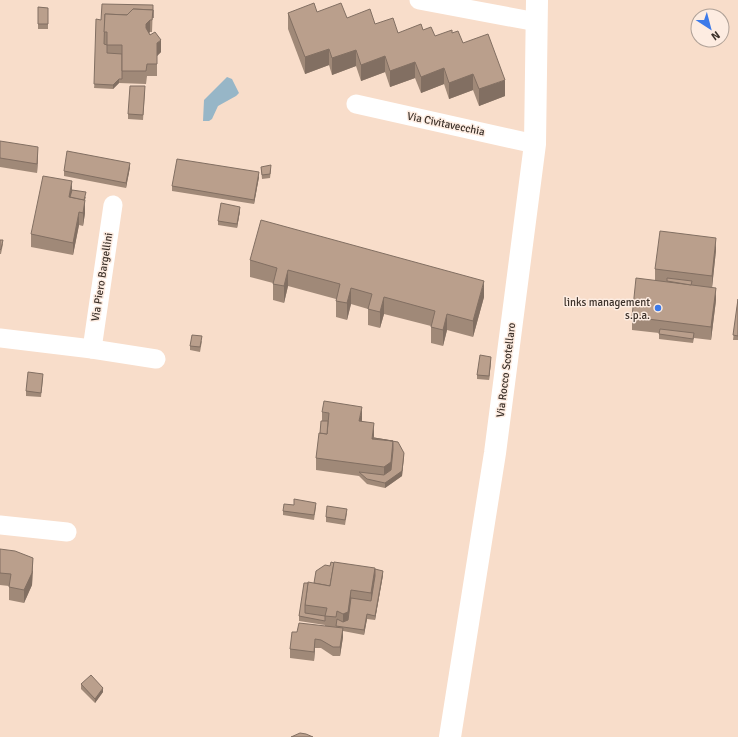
<svg xmlns="http://www.w3.org/2000/svg" width="738" height="737" font-family="Signika,sans-serif">
<rect width="100%" height="100%" fill="#f8ddca"/>
<polygon fill="#97b6c7" points="227,77 232,79 239,93 236,96 218,106 212,119 209,121 203,121 204,100"/>
<g fill="none" stroke-linecap="round" stroke-linejoin="round">
<g stroke="#fff" stroke-width="19">
<polyline points="419,0 537,22"/>
<polyline points="356,104 535,144"/>
<polyline points="0,338 92,349 156,359"/>
<polyline points="92,349 113,205"/>
<polyline points="0,525 67,532"/>
</g>
<polyline stroke="#fff" stroke-width="22" points="450,737 495,453 535,144 537,0"/>
</g>
<g fill="#a08978">
<polygon points="153,5 152,32 150,32 149,33 161,52 157,56 157,76 147,76 146,84 119,83 113,89 94,88 101,20"/>
<polygon points="38,7 48,8 48,29 38,29"/>
<polygon points="317,12 375,24 398,33 423,30 435,36 452,33 463,43 505,96 479,106 473,90 449,99 444,84 421,93 415,78 390,87 385,72 361,81 356,66 332,75 329,65 305,74 288,29 288,13"/>
<polygon points="145,91 143,120 128,119 128,114"/>
<polygon points="0,141 38,156 37,173 0,167"/>
<polygon points="130,167 126,188 64,176 64,171"/>
<polygon points="261,167 271,170 270,178 262,179"/>
<polygon points="259,177 254,204 172,191 172,186"/>
<polygon points="72,190 86,197 85,200 85,213 83,226 79,225 73,255 31,247 31,234"/>
<polygon points="240,211 237,228 218,225 218,221"/>
<polygon points="0,240 3,244 1,254 0,254"/>
<polygon points="716,250 712,287 716,300 711,340 694,338 693,343 659,339 659,333 632,330 632,317 655,280 655,269"/>
<polygon points="250,260 484,297 473,337 447,330 443,346 431,343 431,326 384,314 380,328 368,325 368,309 351,304 347,320 336,317 336,299 288,286 284,303 273,300 273,283 250,277"/>
<polygon points="738,299 738,340 733,340"/>
<polygon points="202,341 200,352 190,350 190,346"/>
<polygon points="491,361 489,380 477,379 477,375"/>
<polygon points="43,378 41,397 26,396 26,391"/>
<polygon points="322,412 362,419 362,421 374,435 374,438 404,457 402,476 385,488 367,484 359,476 316,470 316,458 322,421"/>
<polygon points="316,507 314,520 283,515 283,511"/>
<polygon points="347,513 345,525 326,522 326,517"/>
<polygon points="0,549 33,571 32,585 24,603 9,600 9,586 0,585"/>
<polygon points="330,566 375,569 383,575 375,620 367,619 364,635 343,631 343,637 340,656 333,656 321,648 315,648 314,661 290,658 290,649 297,632 325,626 325,625 299,621 299,616 308,583 314,583"/>
<polygon points="81,684 103,692 95,703 81,689"/>
</g>
<g fill="#826f62">
<polygon points="150,20 150,32 146,36 146,24"/>
<polygon points="161,40 161,52 157,56 157,76 157,43"/>
<polygon points="329,49 329,65 305,74 305,57"/>
<polygon points="356,50 356,66 332,75 332,58"/>
<polygon points="385,56 385,72 361,81 361,65"/>
<polygon points="415,62 415,78 390,87 390,71"/>
<polygon points="444,68 444,84 421,93 421,77"/>
<polygon points="473,74 473,90 449,99 449,83"/>
<polygon points="119,79 119,83 113,89 113,85"/>
<polygon points="505,80 505,96 479,106 479,89"/>
<polygon points="38,147 38,156 37,173 37,164"/>
<polygon points="130,163 130,167 126,188 126,183"/>
<polygon points="259,172 259,177 254,204 254,200"/>
<polygon points="72,181 72,194 70,206 69,197"/>
<polygon points="85,200 85,213 83,226 83,213"/>
<polygon points="240,207 240,211 237,228 237,224"/>
<polygon points="79,212 79,225 73,255 73,243"/>
<polygon points="716,238 716,250 712,288 712,276"/>
<polygon points="288,270 288,286 284,303 284,286"/>
<polygon points="484,281 484,297 473,337 473,321"/>
<polygon points="351,288 351,304 347,320 347,303"/>
<polygon points="716,288 716,300 711,340 711,327"/>
<polygon points="384,297 384,314 380,328 380,312"/>
<polygon points="447,314 447,330 443,346 443,330"/>
<polygon points="491,357 491,361 489,380 489,376"/>
<polygon points="362,407 362,419 359,434 359,421"/>
<polygon points="374,423 374,435 373,447 372,439"/>
<polygon points="393,441 393,454 391,475 384,479 384,467"/>
<polygon points="404,453 402,476 385,488 385,483"/>
<polygon points="33,558 32,585 24,603 24,590"/>
<polygon points="375,568 375,581 371,606 371,593"/>
<polygon points="383,571 383,575 375,620 375,616"/>
<polygon points="351,590 351,603 348,624 343,627 343,614"/>
<polygon points="367,614 367,619 364,635 364,630"/>
<polygon points="343,628 343,637 340,656 340,647"/>
<polygon points="315,639 315,648 314,661 314,652"/>
<polygon points="103,688 103,692 95,703 95,699"/>
</g>
<g fill="#ba9f8c" stroke="#826f62">
<polygon points="314,3 317,12 341,3 347,18 370,9 375,24 393,18 398,33 421,24 423,30 431,27 435,36 452,30 452,33 458,31 463,43 488,34 505,80 479,89 473,74 449,83 444,68 421,77 415,62 390,71 385,56 361,65 356,50 332,58 329,49 305,57 288,13"/>
<polygon points="102,4 153,5 153,18 153,10 133,9 127,15 105,14 104,44 107,45 107,53 122,54 122,79 119,79 113,85 94,84 96,19 101,20"/>
<polygon points="38,7 48,8 48,24 38,24"/>
<polygon points="133,9 153,10 152,20 150,20 146,24 146,28 150,35 155,32 161,40 157,43 157,64 147,64 146,71 122,71 122,45 107,45 107,32 104,32 105,14 127,15"/>
<polygon points="130,86 145,86 143,115 128,114"/>
<polygon points="0,141 38,147 37,164 0,158"/>
<polygon points="67,151 130,163 126,183 64,171"/>
<polygon points="177,159 259,172 254,200 172,186"/>
<polygon points="271,165 270,174 262,175 261,167"/>
<polygon points="43,176 72,181 69,197 85,200 83,213 79,212 73,243 31,234"/>
<polygon points="72,190 86,192 84,200 70,197"/>
<polygon points="221,203 240,207 237,224 218,221"/>
<polygon points="261,220 484,281 473,321 447,314 443,330 431,327 435,311 384,297 380,312 368,309 372,294 351,288 347,303 336,301 340,284 288,270 284,286 273,284 277,268 250,260"/>
<polygon points="660,231 716,238 712,276 655,269"/>
<polygon points="0,240 3,240 1,249 0,250"/>
<polygon points="636,278 716,288 711,327 632,317"/>
<polygon points="667,278 692,281 691,285 667,281"/>
<polygon points="738,299 738,336 733,335"/>
<polygon points="660,329 694,333 693,339 659,334"/>
<polygon points="192,335 202,336 200,347 190,346"/>
<polygon points="480,355 491,357 489,376 477,375"/>
<polygon points="28,372 43,374 41,393 26,391"/>
<polygon points="324,401 362,407 359,421 374,423 372,439 393,441 391,462 384,467 316,458 319,433 327,434 329,413 322,412"/>
<polygon points="321,421 328,421 327,434 320,433"/>
<polygon points="374,438 398,442 404,453 402,471 385,483 367,479 359,472 384,475 391,470 393,450 393,441"/>
<polygon points="294,499 316,503 314,515 283,511 284,504 294,505"/>
<polygon points="327,506 347,509 345,520 326,517"/>
<polygon points="0,549 15,551 33,558 32,573 24,590 9,587 11,574 0,573"/>
<polygon points="331,562 334,563 330,586 314,583 316,571 325,565 330,566"/>
<polygon points="334,562 375,568 371,593 351,590 348,612 343,614 337,611 336,617 325,616 327,608 305,605 308,582 330,586"/>
<polygon points="375,569 383,571 375,616 367,614 364,630 336,626 337,619 343,622 348,620 351,598 371,601 375,576"/>
<polygon points="304,583 308,583 305,605 305,613 325,616 325,621 299,616"/>
<polygon points="299,623 343,628 340,647 333,647 321,640 315,639 314,652 290,649 292,632 297,632"/>
<polygon points="91,675 103,688 95,699 81,684"/>
<polygon points="300,733 306,734 313,737 291,737"/>
</g>
<circle fill="#3c7ae9" stroke="#fdece1" stroke-width="1.5" cx="658" cy="308" r="4"/>
<g text-anchor="middle" dominant-baseline="central" stroke-width="3" stroke-linejoin="round" paint-order="stroke">
<g font-size="11" fill="#3b3029" stroke="#fdece1">
<text transform="translate(446 124) rotate(12)">Via Civitavecchia</text>
<text transform="translate(102 277) rotate(-81)">Via Piero Bargellini</text>
<text transform="translate(506 370) rotate(-83)">Via Rocco Scotellaro</text>
</g>
<g font-size="11" fill="#3b3029" stroke="#fdece1" text-anchor="end">
<text x="650" y="302">links management<tspan x="650" dy="13">s.p.a.</tspan></text>
</g>
</g>
<g transform="translate(710 28) rotate(144)"><circle r="19" fill="#fdece1" stroke="#afa197"/>
<path d="M0-3L7 15L0 10L-7 15Z" fill="#3c7ae9"/>
<text y="-6" font-size="11" font-weight="bold" text-anchor="middle" fill="#3b3029">N</text>
</g>
</svg>
